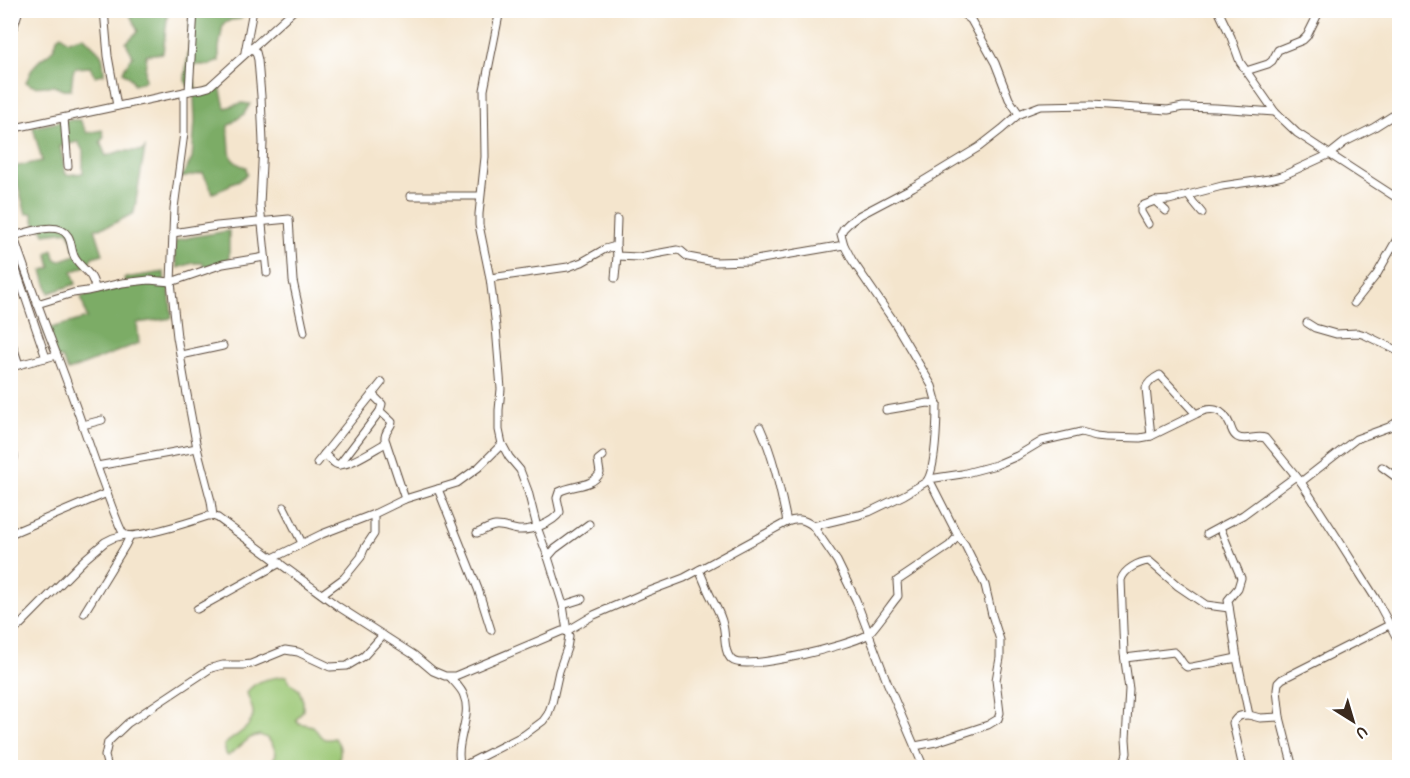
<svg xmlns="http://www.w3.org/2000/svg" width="1410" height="778" font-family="'Patrick Hand',sans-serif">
<rect width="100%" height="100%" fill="#fff"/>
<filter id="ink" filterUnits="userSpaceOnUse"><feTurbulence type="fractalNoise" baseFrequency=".0167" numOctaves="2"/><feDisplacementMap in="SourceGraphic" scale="12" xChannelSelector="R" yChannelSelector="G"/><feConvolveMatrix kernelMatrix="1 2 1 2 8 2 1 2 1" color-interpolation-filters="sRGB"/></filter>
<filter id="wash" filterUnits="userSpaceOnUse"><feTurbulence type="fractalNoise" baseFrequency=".008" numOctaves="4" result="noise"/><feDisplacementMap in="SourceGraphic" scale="24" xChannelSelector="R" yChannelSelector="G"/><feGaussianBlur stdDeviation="1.35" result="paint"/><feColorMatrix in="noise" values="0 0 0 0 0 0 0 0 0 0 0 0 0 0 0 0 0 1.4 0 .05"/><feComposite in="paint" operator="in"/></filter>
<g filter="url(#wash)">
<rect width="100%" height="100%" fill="#f4e5cd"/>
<path fill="#9bc774" stroke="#6b7849" stroke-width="1.5" d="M287 676 288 681 299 690 303 701V710L296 720 298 723 313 726C321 736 321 742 334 738 344 747 339 756 338 767H269L276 754C274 745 269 737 259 735L250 738 228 756 226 754 224 745C233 736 254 728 253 712 252 706 249 699 247 693 253 680 275 677 287 676Z"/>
<g fill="#7cac66" stroke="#5c6b42" stroke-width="1.5" fill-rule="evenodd">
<polygon points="119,11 168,11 163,53 146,55 145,81 134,85 132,80 123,72 125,67 133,56 126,43 138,31 129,13"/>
<path d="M190 11H244L241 19 231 20 223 24 219 48V61L210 65H194L193 74 197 93 220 86 225 108 242 103 250 104 244 114 228 126C227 135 228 127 229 136 231 152 226 161 246 167L247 174 240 180 231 183 228 187 213 193 203 173 181 178 192 159 195 121 194 97 185 80 186 68 189 49Z"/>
<path d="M61 35 68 41C72 40 79 36 83 37 86 38 88 41 90 43 104 56 103 54 104 74L95 76 90 67 75 68 73 72 71 90C60 92 61 87 52 86 41 85 35 90 26 82 29 76 31 69 36 64 46 52 53 57 57 38Z"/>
<path d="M70 120H80L87 133 102 130 104 137 100 142 106 156 121 151H142L145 148 134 213 111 225 95 229 103 254 92 257 88 265 72 272 76 284 49 293 42 271 51 267 47 253 53 250 55 258 59 261 76 255 69 231 44 234 41 227H36L32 213 26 214 13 167 42 161 33 127ZM78 142 83 151V173L66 175 60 146Z"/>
<polygon points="229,231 229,259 204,267 203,263 193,263 178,268 175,257 175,241 191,237"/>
<polygon points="164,272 165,286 169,286 172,318 137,323 139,343 68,371 62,358 54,359 44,330 87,318 81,296 126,286 124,278"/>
</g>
</g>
<g filter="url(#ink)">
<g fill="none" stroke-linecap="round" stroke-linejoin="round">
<g stroke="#574638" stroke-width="9">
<g id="minor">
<polyline points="104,10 108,56 117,106"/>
<polyline points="949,10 963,14 971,20 995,63 1009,99 1019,114"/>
<polyline points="1218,10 1231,37 1240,62 1275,112 1297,133 1400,200"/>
<polyline points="10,39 19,10"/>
<polyline points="251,48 256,52 258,60 261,96 263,143 260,205 267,273"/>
<polyline points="245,52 253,10"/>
<polyline points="1246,71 1268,64 1272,61 1278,50 1303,40 1307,36 1320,10"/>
<polyline points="189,91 194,10"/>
<polyline points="184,92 184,133 174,208 171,282 177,337 186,389 197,448 211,501 213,516"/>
<polyline points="64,118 68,166"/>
<polyline points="10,129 189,91 202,89 209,87 294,10"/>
<polyline points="1188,195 1193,202 1202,213"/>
<polyline points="411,196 480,196"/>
<polyline points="1155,201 1166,211"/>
<polyline points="1148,224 1141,212 1141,207 1144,205 1155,201 1169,200 1222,186 1269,179 1282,176 1330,154 1345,142 1373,128 1400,111"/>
<path d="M10 225C22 263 36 300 50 337 68 383 84 429 100 475 104 484 119 530 124 534 132 541 196 520 208 516H213L218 518 339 607 414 655 433 671 445 676H455L562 631H567L594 615 647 592 684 578 787 522C797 518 804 519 813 526L837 561 856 600 887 682 924 768"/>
<polyline points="173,233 217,226 289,219 293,281 304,332"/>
<path d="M14 236C27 232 59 221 68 236 72 242 71 251 75 258 83 271 93 272 95 289"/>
<polyline points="616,246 617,219"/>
<polyline points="11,255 46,358"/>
<polyline points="490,278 568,267 582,262 605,249 616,246 617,256 639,257 677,250 681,251 688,257 715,262 750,261 844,245"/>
<polyline points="615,278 617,256"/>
<polyline points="1354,303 1377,274 1397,239 1400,237"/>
<polyline points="37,304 73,293 87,291 122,283 149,280 171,282 223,264 265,257"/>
<polyline points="1307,323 1315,328 1336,334 1358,333 1365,335 1400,352"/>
<polyline points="10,337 19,365"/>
<polyline points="181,355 223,346"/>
<polyline points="10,367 57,355"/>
<polyline points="886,410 928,403 937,404"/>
<path d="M380 411 392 422C391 428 384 432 385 439L405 499 457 483 479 467 502 444"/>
<path d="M1196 414 1160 375C1154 378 1148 382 1146 388L1151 436 1196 414C1211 406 1223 408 1230 425 1232 430 1233 435 1237 437 1245 442 1256 435 1265 438L1301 482 1338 539 1376 599 1400 644"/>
<polyline points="83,425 102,420"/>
<path d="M760 427C774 458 780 489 787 522"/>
<path d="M10 443C12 450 18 459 10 464"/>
<path d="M324 454C328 457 332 462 336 464 346 469 376 448 386 443"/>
<polyline points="317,463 382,382"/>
<polyline points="339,465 380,411 382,404 372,394"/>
<polyline points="97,466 197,448"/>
<polyline points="1382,467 1400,480"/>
<polyline points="1301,482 1356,439 1389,427 1400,420"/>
<polyline points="438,489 478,589 491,630"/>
<polyline points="284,507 302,543"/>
<path d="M813 526 859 515 869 512 904 495 926 482C936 471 937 420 937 404L932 386 893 320 852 260 844 245 841 234 843 229 849 223 860 215 913 187 979 147 1002 129 1019 114 1040 106 1091 105 1168 110 1183 107 1216 108 1275 112"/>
<path d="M477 533C483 531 488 527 495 526 502 525 510 529 518 530 531 531 553 523 560 512L557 498 559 492C573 484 592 488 600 473L598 460 603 456"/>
<polyline points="10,534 107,493"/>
<polyline points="1207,534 1220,527"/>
<polyline points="548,557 555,549 589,524"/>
<polyline points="273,558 322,534 374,514 405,499"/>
<path d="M699 570C703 578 706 587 710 595 715 605 721 614 723 625 726 635 723 652 732 660 745 672 850 645 867 635 873 631 892 603 898 596L897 581 949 546 958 536"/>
<polyline points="322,594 344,578 361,557 364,549 374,534 374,514"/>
<polyline points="563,605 582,599"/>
<polyline points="197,609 280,563"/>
<polyline points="84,613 125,546 130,536"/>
<polyline points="10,635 84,560 105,542 113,538 125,535"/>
<path d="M1125 658 1174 652C1180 656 1182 665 1187 667 1190 668 1230 659 1237 658"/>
<path d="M450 677C455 683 462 689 464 696 473 717 453 743 461 768"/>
<polyline points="1249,715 1260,718 1280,717"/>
<polyline points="915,746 936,742 988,725 998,719 1000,713 996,680 1000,658 1000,640 992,615 985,585 965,545 958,536 929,479 962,474 996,465 1017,456 1042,441 1081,432 1096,436 1107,437 1140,438 1151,436"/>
<polyline points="108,768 105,756 108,742 128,723 211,668 223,665 243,665 251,664 285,650 298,652 330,667 347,666 364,656 383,635"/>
<polyline points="464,768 469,763 524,735 543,721 548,714 552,703 559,671 567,648 569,636 567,631 563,605 548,557 537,527 528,491 520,470 509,457 502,444 499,430 499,410 501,389 496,327 490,278 479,225 479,214 485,157 484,90 500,10"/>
<path d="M1123 768 1127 753 1126 739 1129 689 1124 654 1121 580C1124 569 1139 562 1149 561L1178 586 1206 605 1229 608"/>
<path d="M1243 768 1233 723C1237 716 1240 715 1249 715L1237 658 1228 600 1238 588 1241 578 1220 527 1243 515 1296 476"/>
<polyline points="1293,768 1280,717 1277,690 1278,683 1282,679 1389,625"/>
</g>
</g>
<use href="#minor" stroke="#fff" stroke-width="7"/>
</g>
</g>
<rect width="1410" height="778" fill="none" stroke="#fff" stroke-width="36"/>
<g transform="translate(1353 721) rotate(143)" stroke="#ffffff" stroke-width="4.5" paint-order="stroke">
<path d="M0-4.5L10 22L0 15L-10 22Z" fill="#3b2a1e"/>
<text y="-9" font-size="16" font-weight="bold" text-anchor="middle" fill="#3b2a1e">U</text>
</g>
</svg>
